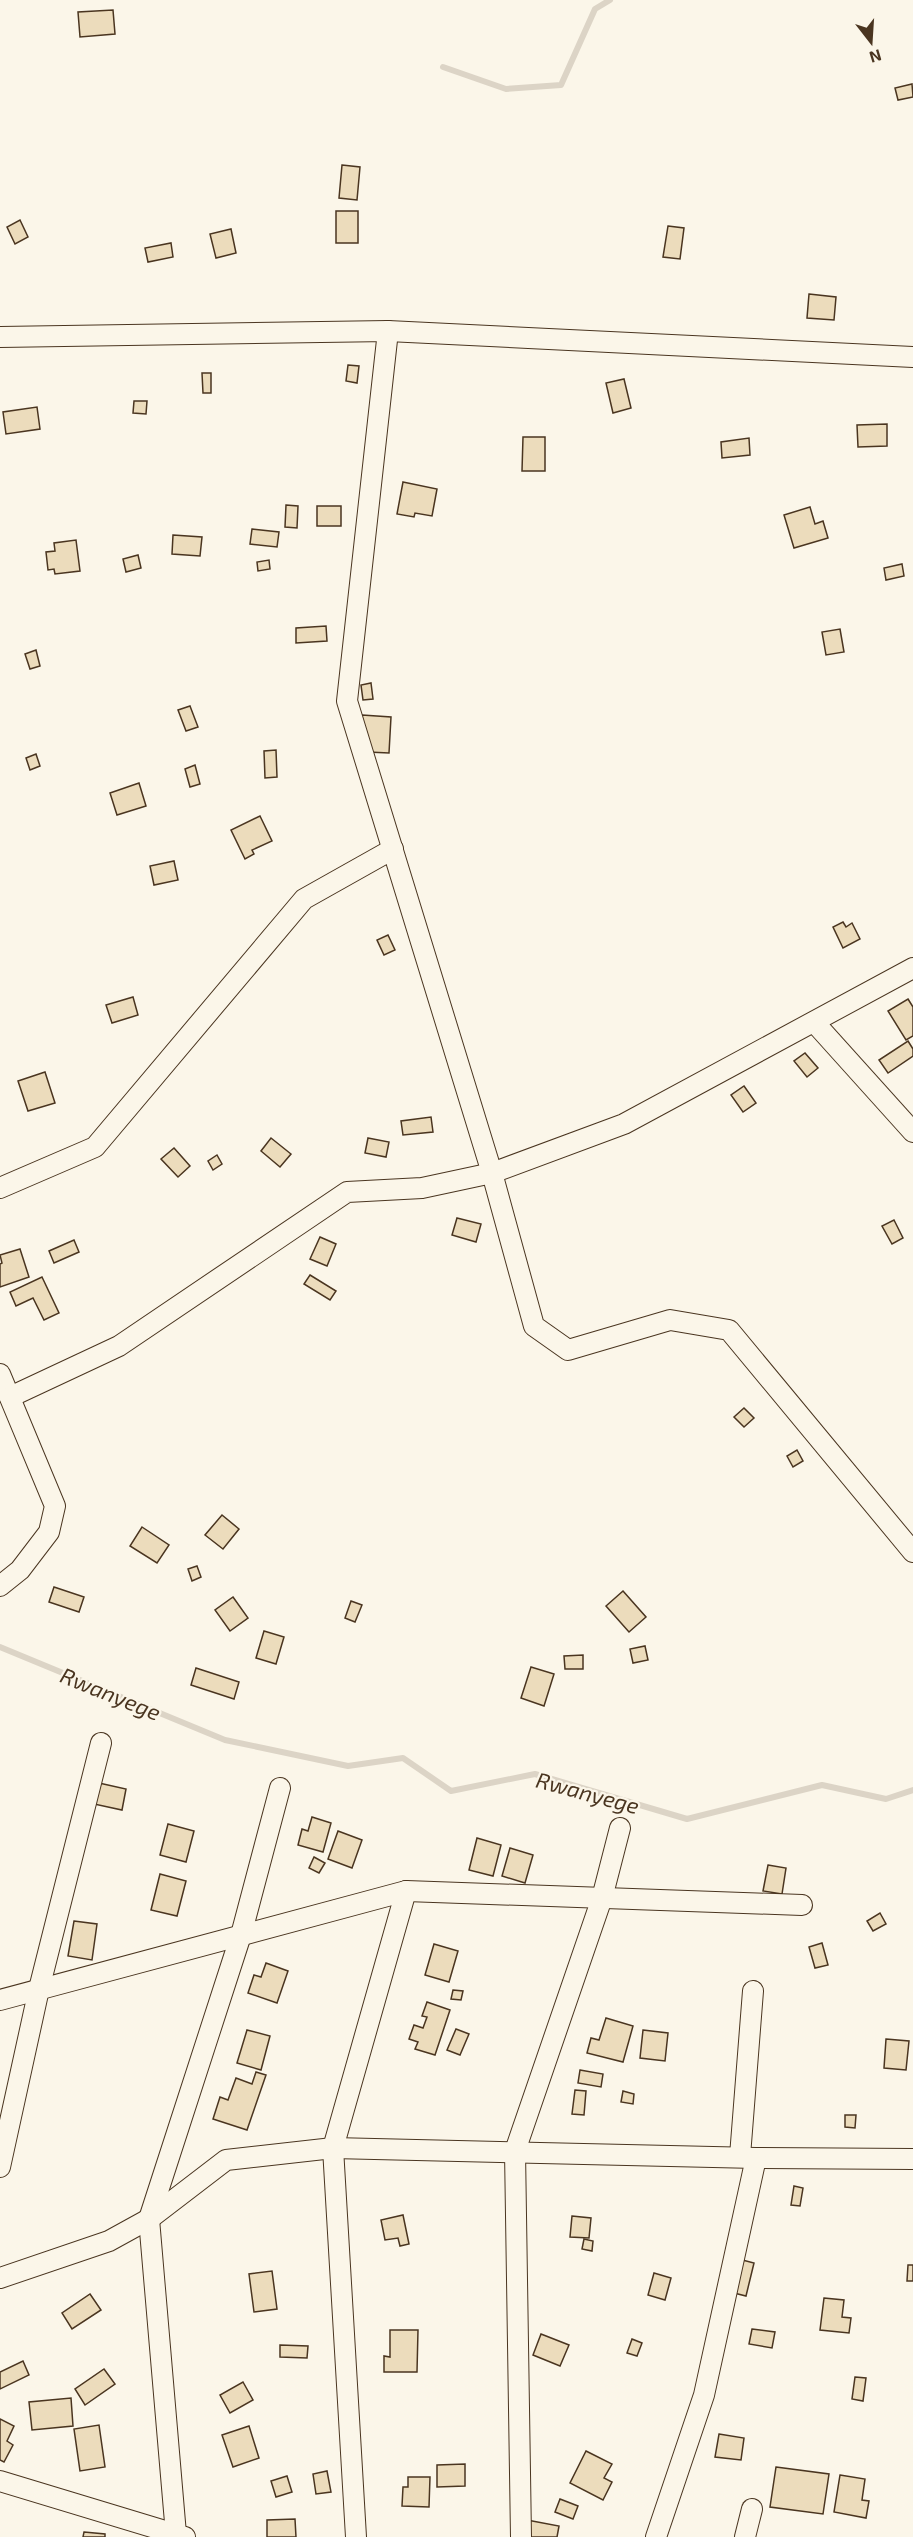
<svg xmlns="http://www.w3.org/2000/svg" width="913" height="2537" font-family="'Exo 2',sans-serif">
<rect width="100%" height="100%" fill="#fbf6e9"/>
<g fill="none" stroke-linecap="round" stroke-linejoin="round">
<g stroke="#dcd4c6" stroke-width="6">
<polyline points="443,67 506,89 561,85 595,9 610,0"/>
<polyline points="0,1647 225,1740 348,1766 403,1758 451,1791 535,1774 687,1819 822,1785 886,1799 913,1790"/>
</g>
</g>
<g fill="#ecdcbc" stroke="#4a3520" stroke-width="1.5">
<polygon points="113,10 115,34 80,37 78,12"/>
<polygon points="912,84 913,97 898,100 895,88"/>
<polygon points="342,165 360,167 357,200 339,198"/>
<rect x="336" y="211" width="22" height="32"/>
<polygon points="20,220 28,237 15,244 7,227"/>
<polygon points="668,226 684,228 680,259 663,257"/>
<polygon points="231,229 236,253 216,258 210,234"/>
<polygon points="171,243 173,257 148,262 145,248"/>
<polygon points="809,294 836,297 834,320 807,318"/>
<polygon points="348,365 359,366 357,383 346,381"/>
<polygon points="202,373 211,373 211,393 203,393"/>
<polygon points="624,379 631,408 613,413 606,383"/>
<polygon points="134,401 147,401 146,414 133,413"/>
<polygon points="37,407 40,429 6,434 3,412"/>
<polygon points="887,424 887,446 858,447 857,425"/>
<polygon points="523,437 545,437 545,471 522,471"/>
<polygon points="749,438 750,455 722,458 721,442"/>
<polygon points="403,482 437,489 432,516 415,513 414,517 397,514"/>
<polygon points="286,505 298,506 297,528 285,527"/>
<rect x="317" y="506" width="24" height="20"/>
<polygon points="810,507 815,524 823,521 828,538 794,548 784,515"/>
<polygon points="252,529 279,532 277,547 250,544"/>
<polygon points="173,535 202,537 200,556 172,554"/>
<polygon points="76,540 80,571 55,574 54,569 48,570 46,552 55,551 54,543"/>
<polygon points="138,555 141,568 126,572 123,559"/>
<polygon points="269,560 270,569 258,571 257,562"/>
<polygon points="902,564 904,576 886,580 884,568"/>
<polygon points="326,626 327,641 296,643 296,628"/>
<polygon points="840,629 844,652 826,655 822,632"/>
<polygon points="36,650 40,666 30,669 25,654"/>
<polygon points="371,683 373,699 363,700 361,685"/>
<polygon points="190,706 198,727 186,731 178,710"/>
<polygon points="362,715 391,717 389,753 368,752 369,739 360,739"/>
<polygon points="276,750 277,777 265,778 264,751"/>
<polygon points="36,754 40,766 30,770 26,758"/>
<polygon points="195,765 200,784 190,787 185,769"/>
<polygon points="139,783 146,806 117,815 110,793"/>
<polygon points="260,816 272,841 252,850 254,854 245,859 231,830"/>
<polygon points="174,861 178,880 154,885 150,866"/>
<polygon points="843,922 846,927 852,923 860,939 843,948 833,927"/>
<polygon points="388,935 395,950 384,955 377,940"/>
<polygon points="133,997 138,1015 112,1023 106,1005"/>
<polygon points="908,999 913,1007 913,1036 906,1040 888,1011"/>
<polygon points="908,1041 913,1049 913,1056 888,1073 879,1060"/>
<polygon points="805,1053 818,1068 807,1077 794,1061"/>
<polygon points="45,1072 55,1103 28,1111 18,1081"/>
<polygon points="744,1086 756,1103 743,1112 731,1095"/>
<polygon points="431,1117 433,1132 403,1135 401,1121"/>
<polygon points="271,1138 291,1154 280,1167 261,1151"/>
<polygon points="368,1138 389,1142 386,1157 365,1153"/>
<polygon points="174,1148 190,1166 178,1177 161,1159"/>
<polygon points="217,1155 222,1164 213,1170 208,1161"/>
<polygon points="457,1218 481,1224 476,1242 452,1235"/>
<polygon points="894,1220 903,1238 892,1244 882,1226"/>
<polygon points="320,1237 336,1244 327,1266 310,1259"/>
<polygon points="74,1240 79,1252 54,1263 49,1251"/>
<polygon points="20,1249 29,1277 0,1287 0,1264 2,1263 0,1255"/>
<polygon points="310,1275 336,1291 330,1300 304,1284"/>
<polygon points="42,1277 59,1313 44,1320 33,1298 16,1306 10,1292"/>
<polygon points="744,1408 754,1418 744,1427 734,1417"/>
<polygon points="797,1450 803,1461 793,1467 787,1456"/>
<polygon points="222,1515 239,1529 223,1549 205,1535"/>
<polygon points="142,1527 169,1545 157,1563 130,1546"/>
<polygon points="197,1566 201,1577 192,1581 188,1569"/>
<polygon points="54,1587 84,1597 79,1612 49,1602"/>
<polygon points="623,1591 646,1617 629,1632 606,1606"/>
<polygon points="233,1597 248,1618 230,1631 215,1610"/>
<polygon points="351,1601 362,1605 355,1622 345,1618"/>
<polygon points="264,1631 284,1637 276,1664 256,1658"/>
<polygon points="645,1646 648,1660 633,1663 630,1649"/>
<polygon points="583,1655 583,1669 565,1669 564,1656"/>
<polygon points="531,1667 554,1674 544,1706 521,1698"/>
<polygon points="196,1668 239,1682 234,1699 191,1685"/>
<polygon points="99,1783 126,1789 122,1810 94,1804"/>
<polygon points="312,1817 331,1823 323,1852 298,1845 302,1829 308,1831"/>
<polygon points="168,1824 194,1831 186,1862 160,1855"/>
<polygon points="338,1831 362,1840 352,1868 328,1859"/>
<polygon points="477,1838 501,1845 493,1876 469,1870"/>
<polygon points="510,1848 533,1855 525,1883 502,1876"/>
<polygon points="314,1857 325,1863 319,1873 309,1868"/>
<polygon points="768,1865 786,1868 782,1894 763,1891"/>
<polygon points="160,1874 186,1881 177,1916 151,1910"/>
<polygon points="880,1913 886,1924 873,1931 867,1921"/>
<polygon points="74,1921 97,1924 92,1960 68,1956"/>
<polygon points="822,1943 828,1965 815,1968 809,1947"/>
<polygon points="434,1944 458,1951 449,1982 425,1975"/>
<polygon points="266,1963 288,1971 277,2003 248,1993 254,1975 261,1977"/>
<polygon points="453,1990 463,1991 461,2000 451,1999"/>
<polygon points="427,2002 450,2010 435,2055 415,2049 418,2042 409,2039 414,2025 423,2028 427,2017 422,2016"/>
<polygon points="606,2018 633,2026 623,2062 587,2053 591,2038 599,2040"/>
<polygon points="456,2029 469,2034 460,2055 447,2050"/>
<polygon points="247,2030 270,2036 261,2070 237,2063"/>
<polygon points="643,2030 668,2033 665,2061 640,2058"/>
<polygon points="886,2039 909,2041 906,2070 884,2068"/>
<polygon points="580,2070 603,2074 601,2087 578,2083"/>
<polygon points="256,2072 266,2075 247,2130 213,2119 220,2097 228,2100 236,2078 252,2084"/>
<polygon points="575,2090 586,2091 584,2115 572,2114"/>
<polygon points="623,2091 634,2094 633,2104 621,2102"/>
<polygon points="845,2115 856,2115 855,2128 845,2127"/>
<polygon points="794,2186 803,2188 800,2206 791,2205"/>
<polygon points="403,2215 409,2244 400,2246 398,2238 385,2240 381,2220"/>
<polygon points="572,2216 591,2218 589,2238 570,2237"/>
<polygon points="584,2239 593,2241 592,2251 582,2249"/>
<polygon points="731,2257 754,2263 746,2296 722,2290"/>
<polygon points="908,2265 913,2265 913,2281 907,2281"/>
<polygon points="272,2271 277,2309 254,2312 249,2274"/>
<polygon points="654,2273 671,2278 665,2300 648,2295"/>
<polygon points="90,2294 101,2310 72,2329 62,2313"/>
<polygon points="824,2298 844,2300 842,2317 851,2318 849,2333 820,2330"/>
<polygon points="752,2329 775,2332 772,2348 749,2344"/>
<polygon points="390,2330 418,2330 417,2372 384,2372 384,2356 390,2357"/>
<polygon points="541,2334 569,2345 560,2366 533,2355"/>
<polygon points="632,2339 642,2343 637,2356 627,2353"/>
<polygon points="280,2345 308,2346 307,2358 280,2357"/>
<polygon points="23,2361 29,2375 0,2389 0,2372"/>
<polygon points="104,2369 115,2384 85,2405 75,2389"/>
<polygon points="855,2377 866,2378 863,2401 852,2399"/>
<polygon points="243,2382 253,2400 230,2413 220,2395"/>
<polygon points="71,2398 73,2426 32,2430 29,2402"/>
<polygon points="0,2419 14,2426 7,2441 13,2445 4,2462 0,2460"/>
<polygon points="99,2425 105,2467 80,2471 74,2429"/>
<polygon points="249,2426 259,2458 233,2467 222,2435"/>
<polygon points="719,2434 744,2438 741,2460 715,2457"/>
<polygon points="586,2451 612,2464 604,2478 612,2482 603,2500 570,2483"/>
<polygon points="465,2464 465,2486 437,2487 437,2465"/>
<polygon points="776,2467 829,2474 823,2514 770,2507"/>
<polygon points="327,2471 331,2492 316,2494 313,2474"/>
<polygon points="840,2475 865,2479 862,2500 869,2501 866,2518 834,2512"/>
<polygon points="287,2476 292,2492 276,2497 271,2481"/>
<polygon points="408,2477 430,2477 429,2507 402,2506 403,2487 408,2487"/>
<polygon points="560,2499 578,2506 573,2519 555,2512"/>
<polygon points="295,2519 296,2537 267,2537 267,2520"/>
<polygon points="527,2520 559,2526 557,2537 523,2537"/>
<polygon points="84,2532 105,2534 105,2537 83,2537"/>
</g>
<g fill="none" stroke-linecap="round" stroke-linejoin="round">
<g stroke="#4a3520" stroke-width="22">
<g id="minor">
<polyline points="388,331 347,701 492,1173 534,1326 568,1350 670,1320 729,1330 913,1552"/>
<polyline points="0,337 388,331 913,357"/>
<polyline points="814,1022 913,1132"/>
<polyline points="0,1188 95,1147 304,899 393,849"/>
<polyline points="0,1374 55,1506 49,1532 20,1570 0,1586"/>
<polyline points="10,1397 119,1346 347,1192 422,1188 492,1173 624,1124 913,968"/>
<polyline points="0,2000 406,1891 802,1905"/>
<polyline points="740,2156 753,1991"/>
<polyline points="0,2167 39,1989 101,1743"/>
<polyline points="0,2278 109,2241 149,2219 226,2160 333,2148 756,2158 913,2159"/>
<polyline points="0,2481 185,2537"/>
<polyline points="176,2534 149,2219 241,1935 280,1788"/>
<polyline points="356,2537 333,2148 406,1891"/>
<polyline points="521,2537 515,2151 602,1898 620,1828"/>
<polyline points="656,2537 704,2395 756,2158"/>
<polyline points="745,2537 752,2509"/>
</g>
</g>
<use href="#minor" stroke="#fbf6e9" stroke-width="20"/>
</g>
<g text-anchor="middle" dominant-baseline="central" stroke-width="4.5" stroke-linejoin="round" paint-order="stroke">
<g font-size="22" font-style="italic" fill="#4a3520" stroke="#fbf6e9">
<text transform="translate(111 1693) rotate(22)">Rwanyege</text>
<text transform="translate(588 1792) rotate(15)">Rwanyege</text>
</g>
</g>
<g transform="translate(871 42) rotate(163)" stroke="#fbf6e9" stroke-width="4.5" paint-order="stroke">
<path d="M0-4.5L10 22L0 15L-10 22Z" fill="#4a3520"/>
<text y="-9" font-size="16" font-weight="bold" text-anchor="middle" fill="#4a3520">N</text>
</g>
</svg>
